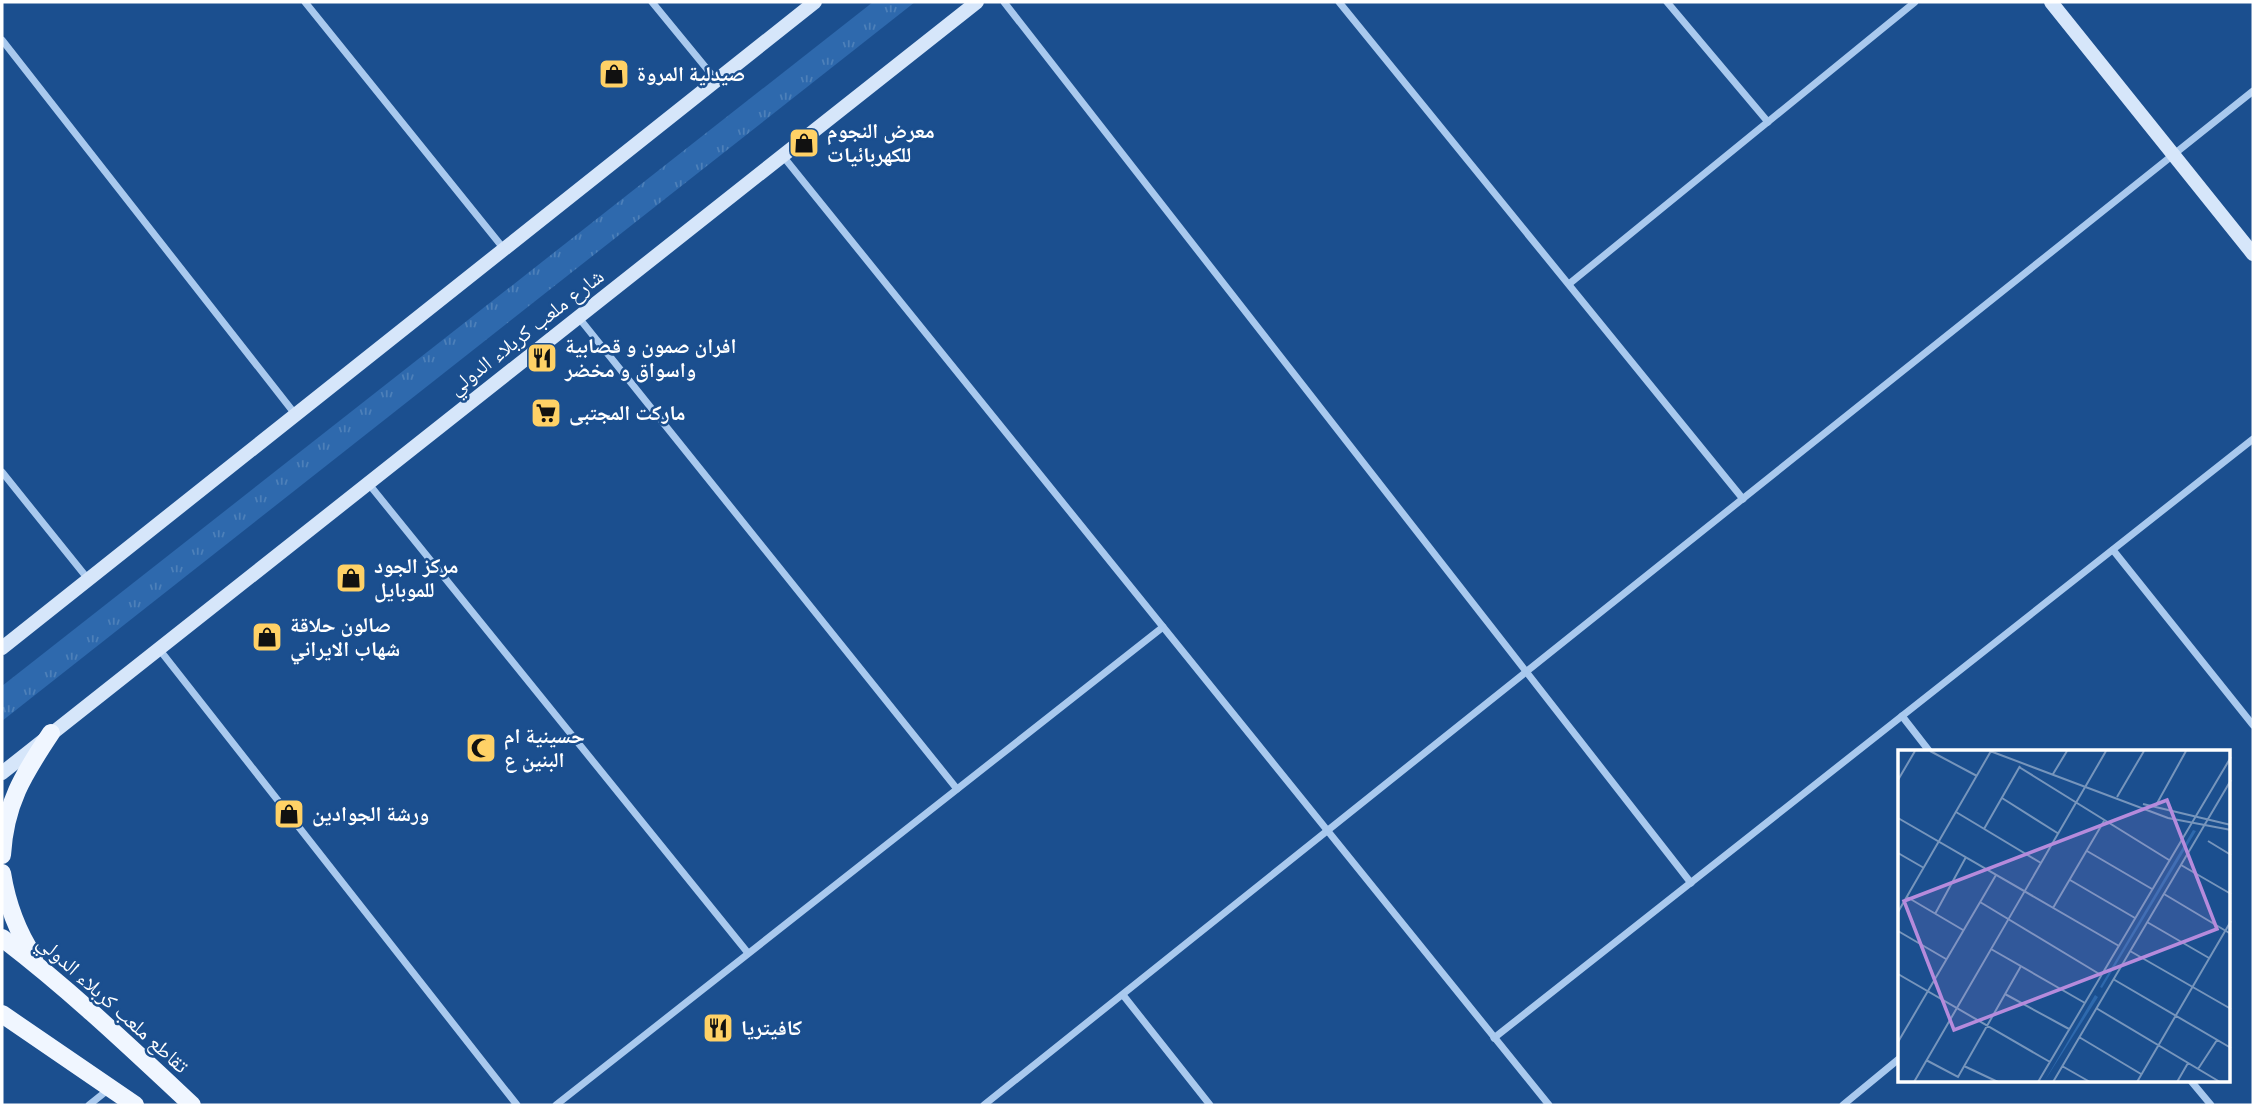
<svg xmlns="http://www.w3.org/2000/svg" width="2255" height="1107" font-family="'Fira Sans','Noto Naskh Arabic',sans-serif">
<defs>
<pattern id="grass-tufts" width="24" height="20" patternUnits="userSpaceOnUse" patternTransform="scale(1.75)"><rect width="24" height="20" fill="#2e69ad"/><path d="M3 7l-1-3M5 7V3M7 7l1-3M15 17l-1-3M17 17v-4M19 17l1-3" fill="none" stroke="#4d80b9"/></pattern>
</defs>
<rect width="100%" height="100%" fill="#1b4f8f"/>
<polygon fill="url(#grass-tufts)" points="873,2 915,2 2,721 2,686"/>
<g fill="none" stroke-linecap="round" stroke-linejoin="round">
<g stroke="#a9c9ee" stroke-width="7">
<polyline points="305,2 504,249"/>
<polyline points="652,2 716,80"/>
<polyline points="1004,2 1691,883"/>
<polyline points="1339,2 1743,499"/>
<polyline points="1667,2 1768,122"/>
<polyline points="2,40 295,414"/>
<polyline points="782,155 1549,1105"/>
<polyline points="1569,284 1915,2"/>
<polyline points="579,318 957,789"/>
<polyline points="2,472 88,579"/>
<polyline points="368,483 748,953"/>
<polyline points="2113,550 2253,725"/>
<polyline points="159,649 517,1105"/>
<polyline points="1902,716 1930,752"/>
<polyline points="1123,995 1210,1105"/>
<polyline points="1494,1038 2253,439"/>
<polyline points="2191,1081 2211,1105"/>
<polyline points="89,1105 109,1089"/>
<polyline points="556,1105 1163,627"/>
<polyline points="984,1105 2253,91"/>
<polyline points="1843,1105 1900,1058"/>
</g>
<g stroke="#d6e6fa" stroke-width="14">
<polyline points="2051,2 2253,254"/>
<polyline points="2,648 815,2"/>
<polyline points="2,773 977,2"/>
</g>
<g stroke="#f0f6ff" stroke-width="18">
<path d="M2 855C5 804 23 775 51 733"/>
<path d="M2 873C7 904 16 930 34 957"/>
<path d="M2 938C69 989 130 1047 192 1105"/>
<polyline points="2,1014 135,1105"/>
</g>
</g>
<defs>
<g id="shop-square" transform="scale(1.575)"><rect x="-9" y="-9" width="18" height="18" rx="4" fill="#ffd166" stroke="#1b4f8f"/><path d="M-5-2.5h2.3a2.7 3.5 0 0 1 5.4 0H5L5.5 6h-11ZM-1.5-2.5h3a1.5 2.3 0 0 0-3 0Z" fill="#111"/></g>
<g id="restaurant-square" transform="scale(1.575)"><rect x="-9" y="-9" width="18" height="18" rx="4" fill="#ffd166" stroke="#1b4f8f"/><path d="M-5-6h1v4h1v-4h1v4h1v-4h1v5L-1.5 .5V6h-2V.5L-5-1ZM5-6V6H3V1.5H1.5Q1.5-4 5-6Z" fill="#111"/></g>
<g id="supermarket-square" transform="scale(1.575)"><rect x="-9" y="-9" width="18" height="18" rx="4" fill="#ffd166" stroke="#1b4f8f"/><path d="M-6-5.5h2.5l.6 2H6L4.5 2H-2.5L-4.4-4H-6ZM-1.5 3.2a1.3 1.3 0 1 0 .1 0ZM3 3.2a1.3 1.3 0 1 0 .1 0Z" fill="#111"/></g>
<g id="mosque-square" transform="scale(1.575)"><rect x="-9" y="-9" width="18" height="18" rx="4" fill="#ffd166" stroke="#1b4f8f"/><path d="M3.5-4.9A6 6 0 1 0 3.5 4.9A5 5 0 1 1 3.5-4.9Z" fill="#111"/></g>
</defs>
<g fill-rule="evenodd">
<use href="#shop-square" x="614" y="74"/>
<use href="#shop-square" x="804" y="143"/>
<use href="#restaurant-square" x="542" y="358"/>
<use href="#supermarket-square" x="546" y="413"/>
<use href="#shop-square" x="351" y="578"/>
<use href="#shop-square" x="267" y="637"/>
<use href="#mosque-square" x="481" y="748"/>
<use href="#shop-square" x="289" y="814"/>
<use href="#restaurant-square" x="718" y="1028"/>
</g>
<g text-anchor="middle" dominant-baseline="central" stroke-width="5" stroke-linejoin="round" paint-order="stroke">
<g font-size="21" font-weight="bold" fill="#fff" stroke="#1b4f8f" text-anchor="start">
<text x="637" y="74">صيدلية المروة</text>
<text x="827" y="131">معرض النجوم<tspan x="827" dy="24">للكهربائيات</tspan></text>
<text x="565" y="346">افران صمون و قصابية<tspan x="565" dy="24">واسواق و مخضر</tspan></text>
<text x="569" y="413">ماركت المجتبى</text>
<text x="374" y="566">مركز الجود<tspan x="374" dy="24">للموبايل</tspan></text>
<text x="290" y="625">صالون حلاقة<tspan x="290" dy="24">شهاب الايراني</tspan></text>
<text x="504" y="736">حسينية ام<tspan x="504" dy="24">البنين ع</tspan></text>
<text x="312" y="814">ورشة الجوادين</text>
<text x="741" y="1028">كافيتريا</text>
</g>
<g font-size="21" fill="#fff" stroke="#1b4f8f">
<text transform="translate(526 332) rotate(-38)">شارع ملعب كربلاء الدولي</text>
<text transform="translate(113 1004) rotate(42)">تقاطع ملعب كربلاء الدولي</text>
</g>
</g>
<g transform="translate(1898 750)">
<rect width="332" height="332" fill="#1b4f8f"/>
<path d="M295 80 298 81 204 238 202 237ZM197 245 200 247 146 332Z" fill="#2e69ad"/>
<path fill="none" stroke="#7695bc" stroke-width="2" d="M32 1 79 26M92 1 270 68 333 80M121 17 271 110M155 24 169 1M0 30 17 1M219 47 246 1M104 48 161 84M245 54 333 75M257 57 288 1M58 62 143 113M0 68 221 196M86 79 122 16M310 91 333 105M189 101 254 139M0 103 26 118M283 115 333 144M172 130 237 168M266 144 333 184M9 147 65 180M82 152 203 225M155 158 206 71M0 162 93 1M37 164 68 107M249 172 311 208M0 181 48 209M93 199 187 253M232 201 333 259M0 224 152 312M215 229 333 298M107 244 171 279M198 258 322 332M181 287 243 324M0 292 98 125M28 310 60 327 123 216M66 316 100 332M164 316 192 332M300 319 319 290M16 332 208 1M140 332 333 7M155 332 333 30M239 332 333 171M279 332 290 313"/>
<path fill="#b68bdc" fill-opacity="0.15" stroke="#b68bdc" stroke-width="3.5" d="M269 50 319 179 56 280 6 151Z"/>
<rect width="332" height="332" fill="none" stroke="#fff" stroke-width="3.5"/>
</g>
<rect width="2255" height="1107" fill="none" stroke="#ffffff" stroke-width="7"/>
</svg>
